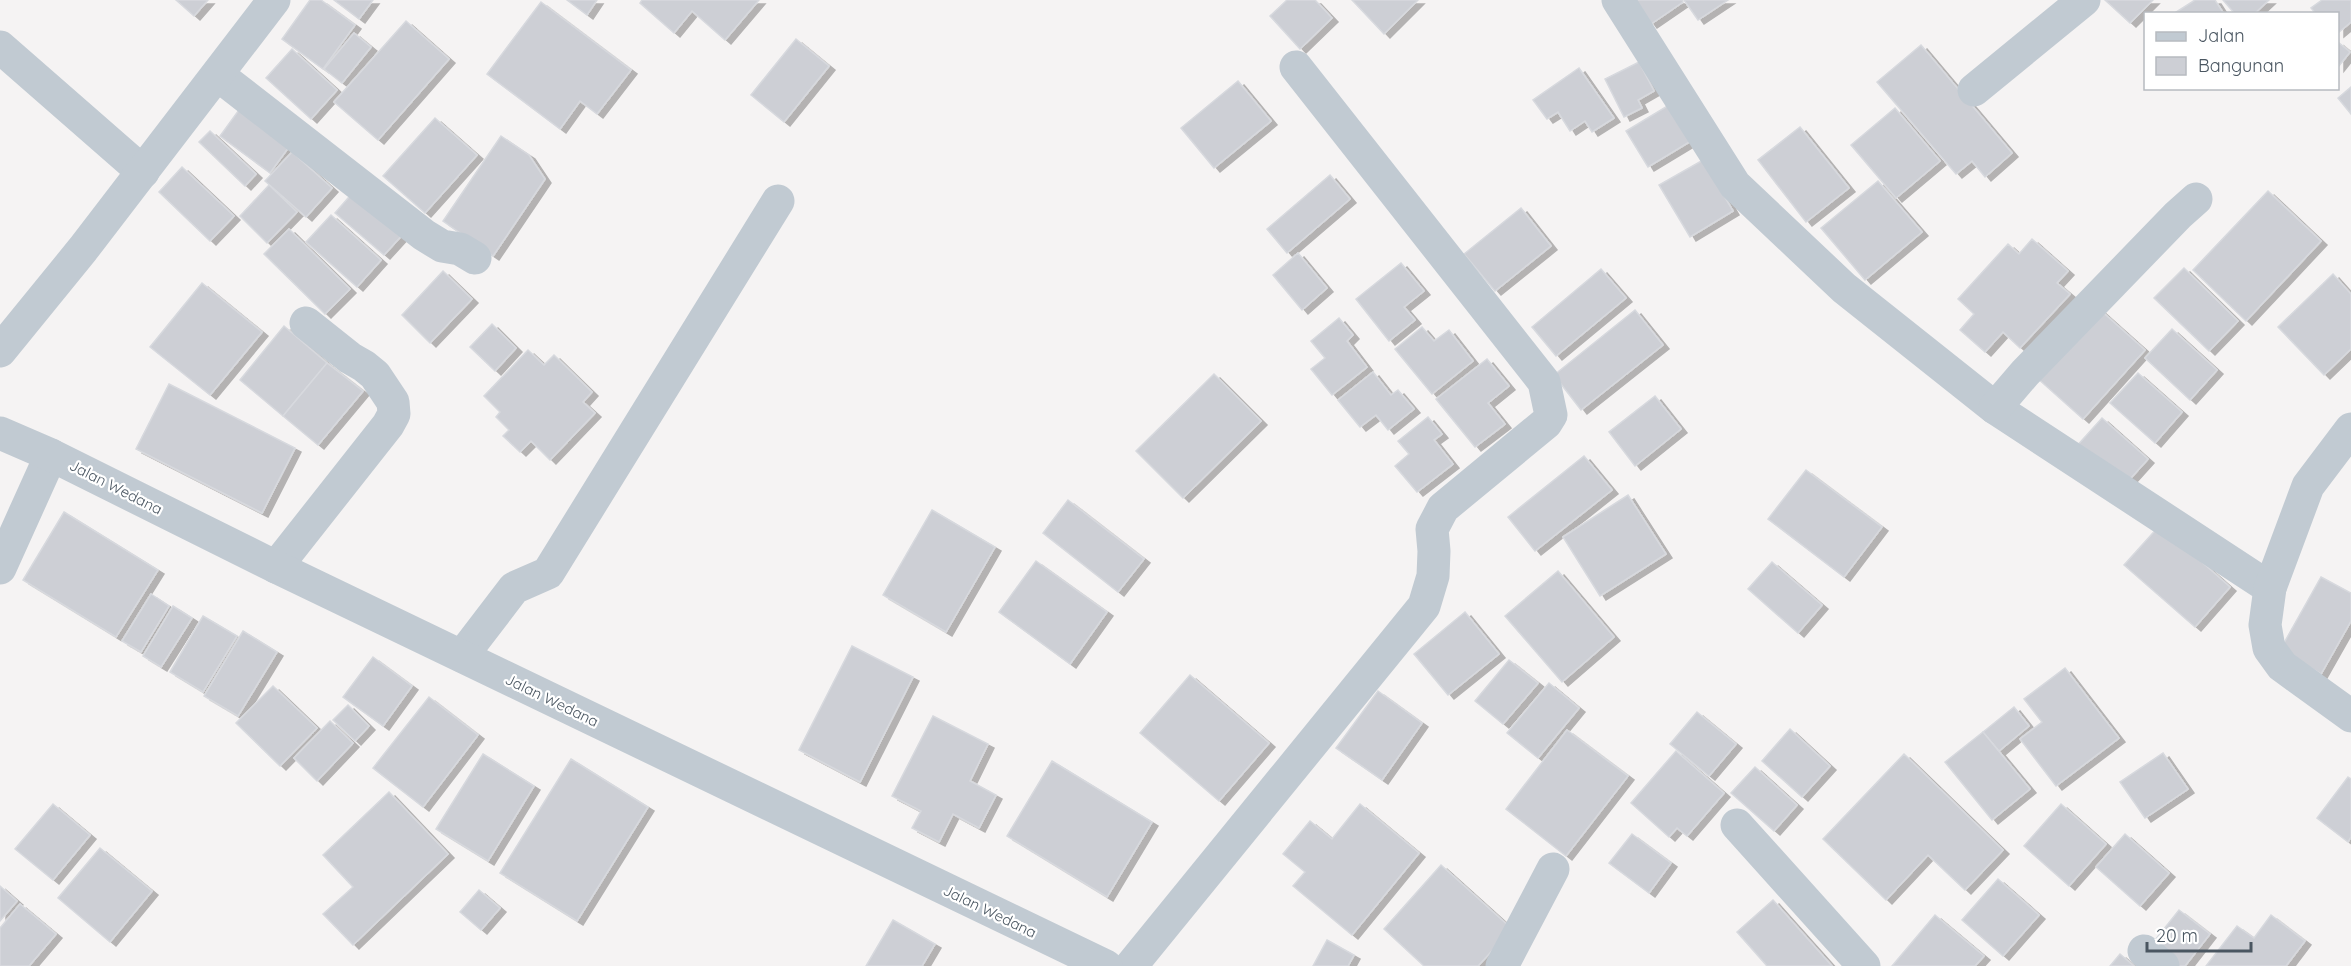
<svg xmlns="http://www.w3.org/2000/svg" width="2351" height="966" font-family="Quicksand,sans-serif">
<defs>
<filter id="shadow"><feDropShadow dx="6" dy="4" stdDeviation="0" flood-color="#0004"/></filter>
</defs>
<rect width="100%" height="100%" fill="#f5f3f3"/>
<g fill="#cdcfd5" stroke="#d7d9de" stroke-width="1.5" filter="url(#shadow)">
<polygon points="176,0 208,0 194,16"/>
<polygon points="310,0 321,0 355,25 323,69 282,39"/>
<polygon points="334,0 373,0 359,19"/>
<polygon points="567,0 597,0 587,15"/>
<polygon points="642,0 759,0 725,40 692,11 674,33 640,3"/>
<polygon points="1287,0 1315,0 1332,18 1300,49 1270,16"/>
<polygon points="1352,0 1418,0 1384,34"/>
<polygon points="1634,0 1682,0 1683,2 1651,24"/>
<polygon points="1684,0 1728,0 1698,20"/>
<polygon points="2105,0 2153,0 2130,23"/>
<polygon points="2195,0 2215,0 2224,14 2173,14"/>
<polygon points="2223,0 2269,0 2254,14 2235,14"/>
<polygon points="2322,0 2351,0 2351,22 2338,33 2338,14 2316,14 2311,8"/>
<polygon points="541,2 631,70 597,114 580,101 560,129 487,74"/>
<polygon points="406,21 449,59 378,140 334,102"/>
<polygon points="354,33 371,47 342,83 324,69"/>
<polygon points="796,39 829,66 784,122 751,95"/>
<polygon points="2338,42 2350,52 2338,67"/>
<polygon points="1921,45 2012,153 1985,177 1972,161 1956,174 1877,82"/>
<polygon points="292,49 337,90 311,119 266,78"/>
<polygon points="1639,62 1654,91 1638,100 1642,108 1624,117 1605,79"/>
<polygon points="1579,68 1614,118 1592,132 1585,121 1570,131 1558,112 1547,119 1533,100"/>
<polygon points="1238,81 1271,121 1214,168 1181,128"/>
<polygon points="2351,87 2351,114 2338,98"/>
<polygon points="244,103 294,140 270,173 220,136"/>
<polygon points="1669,105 1691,141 1648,167 1626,131"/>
<polygon points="1895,108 1940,161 1896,198 1851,145"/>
<polygon points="435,118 477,155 425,213 383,176"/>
<polygon points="1800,127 1849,188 1806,222 1758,160"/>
<polygon points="210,131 256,174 245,186 199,142"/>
<polygon points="501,136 529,155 545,179 493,256 443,221"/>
<polygon points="292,152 332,188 306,217 265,181"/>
<polygon points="1703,160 1733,211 1690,237 1659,185"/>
<polygon points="182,167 234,216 210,241 159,192"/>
<polygon points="1330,175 1350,199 1287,253 1267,229"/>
<polygon points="1878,181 1922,232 1865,280 1821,228"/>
<polygon points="269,185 297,212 267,243 240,216"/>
<polygon points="355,190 404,233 384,255 335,213"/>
<polygon points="2268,191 2321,241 2246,321 2193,270"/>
<polygon points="1521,208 1551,246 1495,291 1464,254"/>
<polygon points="331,215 381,260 357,287 306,242"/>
<polygon points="289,229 350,289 325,314 264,254"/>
<polygon points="2032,239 2068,271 2057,283 2070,294 2020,348 2003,332 1985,352 1960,330 1974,314 1958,299 2008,244 2019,254"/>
<polygon points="1298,253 1327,288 1302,310 1273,275"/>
<polygon points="1401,263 1424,291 1404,307 1415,320 1389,341 1356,299"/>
<polygon points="2184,268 2238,321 2209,351 2154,298"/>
<polygon points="1601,269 1626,298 1556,356 1532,327"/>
<polygon points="443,271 472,299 430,343 402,315"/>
<polygon points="2333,274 2351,294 2351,349 2324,375 2278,327"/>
<polygon points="202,283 262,332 210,395 150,347"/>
<polygon points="2098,308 2145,350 2083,419 2036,377"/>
<polygon points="1635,310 1663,345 1581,410 1554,375"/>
<polygon points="1339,318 1353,335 1347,341 1367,367 1332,395 1311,369 1325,358 1311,341"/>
<polygon points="492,324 516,348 495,371 470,347"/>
<polygon points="284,326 327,363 283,416 240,380"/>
<polygon points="1422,327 1434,341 1449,330 1473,361 1432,394 1395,349"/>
<polygon points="2172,329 2217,370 2190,400 2145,358"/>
<polygon points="528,350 544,365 554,355 592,392 583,402 595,413 550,460 531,441 520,452 503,436 509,430 496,417 500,412 484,396"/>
<polygon points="1487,359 1509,386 1488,403 1505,424 1475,447 1436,399"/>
<polygon points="327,363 363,391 318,445 283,416"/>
<polygon points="1373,372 1391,395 1398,390 1414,409 1388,430 1376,415 1360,427 1338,400"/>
<polygon points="2138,373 2182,412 2155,443 2110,403"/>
<polygon points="1214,374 1261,421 1183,498 1136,451"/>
<polygon points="169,384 295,448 262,513 136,449"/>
<polygon points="1655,396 1681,429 1635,466 1609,432"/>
<polygon points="1428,417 1442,434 1434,440 1453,464 1417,492 1395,466 1409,454 1398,441"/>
<polygon points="2102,418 2148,459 2121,489 2075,448"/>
<polygon points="1584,456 1612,490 1535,551 1508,517"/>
<polygon points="1806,470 1882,527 1844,577 1768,519"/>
<polygon points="1628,495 1666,554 1600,596 1563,537"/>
<polygon points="1068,500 1144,559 1118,592 1043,533"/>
<polygon points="932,510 995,547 946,632 883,595"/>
<polygon points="64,512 158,570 116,637 23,580"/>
<polygon points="2160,525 2230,587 2195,627 2124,565"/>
<polygon points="1036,561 1107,612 1070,664 999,612"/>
<polygon points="1772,562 1822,605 1798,633 1748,589"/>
<polygon points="1558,571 1614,637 1562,682 1505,616"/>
<polygon points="2321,577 2351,593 2351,621 2321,674 2280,650"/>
<polygon points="151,594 169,606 141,652 122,641"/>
<polygon points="173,606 192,618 161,667 143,656"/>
<polygon points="1465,612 1499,654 1448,695 1414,654"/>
<polygon points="203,616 237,636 203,692 170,672"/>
<polygon points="243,631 277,652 238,716 204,696"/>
<polygon points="852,646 913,677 860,782 799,750"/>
<polygon points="373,657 412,686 383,726 343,697"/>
<polygon points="1509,660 1538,683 1503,724 1475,701"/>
<polygon points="2065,668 2119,738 2056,786 2020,739 2042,722 2024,699"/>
<polygon points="1190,675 1269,743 1219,801 1140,733"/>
<polygon points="1549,683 1579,708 1538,758 1507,733"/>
<polygon points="273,686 317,728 280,766 236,723"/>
<polygon points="1378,691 1422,723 1382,780 1336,748"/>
<polygon points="429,697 478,735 423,807 373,768"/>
<polygon points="348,705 369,726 355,741 333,720"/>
<polygon points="2014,707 2029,726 1999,751 1983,732"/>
<polygon points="1697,712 1736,744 1709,776 1670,744"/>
<polygon points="933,716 988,744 970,781 996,795 979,828 953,814 939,842 912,828 921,811 892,796"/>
<polygon points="330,721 353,743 317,781 294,758"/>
<polygon points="1790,729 1830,766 1802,797 1762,761"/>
<polygon points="1567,730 1628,776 1566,856 1506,809"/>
<polygon points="1983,732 2030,789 1992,820 1945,762"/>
<polygon points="1676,751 1724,793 1687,836 1677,828 1669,837 1631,803"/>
<polygon points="2163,753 2188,789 2145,818 2120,782"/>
<polygon points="483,754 534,786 488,861 436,829"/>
<polygon points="1904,754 2003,850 1965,890 1928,855 1886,900 1823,839"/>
<polygon points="571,759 648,807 577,921 500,873"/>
<polygon points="1052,761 1152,822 1107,897 1007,836"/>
<polygon points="1755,767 1797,805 1774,831 1731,793"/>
<polygon points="2348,777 2351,779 2351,837 2348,842 2317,818"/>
<polygon points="389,792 448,854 353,945 323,914 353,887 323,855"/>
<polygon points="53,804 90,835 53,880 15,849"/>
<polygon points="1360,804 1419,853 1352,935 1293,886 1305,872 1283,854 1310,821 1332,839"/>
<polygon points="2061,804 2106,844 2069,886 2024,846"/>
<polygon points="1632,834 1671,863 1649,893 1609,863"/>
<polygon points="2125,834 2169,873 2140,906 2096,867"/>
<polygon points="100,848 152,891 110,942 58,898"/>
<polygon points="1441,865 1512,929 1478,966 1424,966 1384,929"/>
<polygon points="1998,879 2039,915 2003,956 1962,920"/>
<polygon points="0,886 17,901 0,921"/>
<polygon points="479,890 500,908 481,930 460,912"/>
<polygon points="1773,900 1832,966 1767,966 1737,932"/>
<polygon points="20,904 56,934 29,966 0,966 0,928"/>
<polygon points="2179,910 2210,934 2185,966 2168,966 2147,950"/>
<polygon points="1935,915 1984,956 1975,966 1892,966"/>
<polygon points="2271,915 2305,941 2286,966 2206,966 2237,926 2254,938"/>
<polygon points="893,920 935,944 922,966 866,966"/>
<polygon points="1327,940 1354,955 1348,966 1313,966"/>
<polygon points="2120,954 2134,966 2110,966"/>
</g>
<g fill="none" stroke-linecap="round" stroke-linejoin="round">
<g stroke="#c1cad2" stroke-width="33">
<polyline points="1618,0 1735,185 1844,288 1995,408 2270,588"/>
<polyline points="0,47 143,172"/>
<polyline points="218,75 424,235 442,246 460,249 475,258"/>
<polyline points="1974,90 2084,0"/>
<polyline points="0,351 83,249 274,0"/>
<polyline points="1995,408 2025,373 2178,215 2196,199"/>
<polyline points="2351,429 2308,486 2270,588 2265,625 2269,648 2282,666 2351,716"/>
<polyline points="276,567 388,425 394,414 393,402 375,375 364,366 350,358 306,323"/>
<polyline points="0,568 51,455"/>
<polyline points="462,656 514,588 548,573 778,201"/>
<polyline points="1737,825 1864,966"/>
<polyline points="2144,951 2163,966"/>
<polyline points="1131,966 1424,606 1433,576 1434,551 1432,529 1443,508 1546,423 1551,415 1544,382 1296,67"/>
<polyline points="1502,966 1553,869"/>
</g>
<polyline stroke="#c1cad2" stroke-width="33" points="0,433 51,455 276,567 1106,966"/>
</g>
<g text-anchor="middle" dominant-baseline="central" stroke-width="4.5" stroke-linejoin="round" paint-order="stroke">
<g font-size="15" fill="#4a5661" stroke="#fff">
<text transform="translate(116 487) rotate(27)">Jalan Wedana</text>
<text transform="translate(552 700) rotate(26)">Jalan Wedana</text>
<text transform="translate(990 911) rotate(26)">Jalan Wedana</text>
</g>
</g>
<rect x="2144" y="12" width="195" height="78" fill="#ffffff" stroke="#b7bbc0" stroke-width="1.5"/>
<rect x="2156" y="32" width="30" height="9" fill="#c1cad2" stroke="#b7bbc0" stroke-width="1.5"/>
<text x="2198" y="42" font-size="18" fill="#4a5661">Jalan</text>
<rect x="2156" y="57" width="30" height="18" fill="#cdcfd5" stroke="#b7bbc0" stroke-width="1.5"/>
<text x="2198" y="72" font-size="18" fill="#4a5661">Bangunan</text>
<path d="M2147 942v9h104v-9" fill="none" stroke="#4a5661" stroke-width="3"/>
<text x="2156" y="942" font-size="18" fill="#4a5661" stroke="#ffffff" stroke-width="4.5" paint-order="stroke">20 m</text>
</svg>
